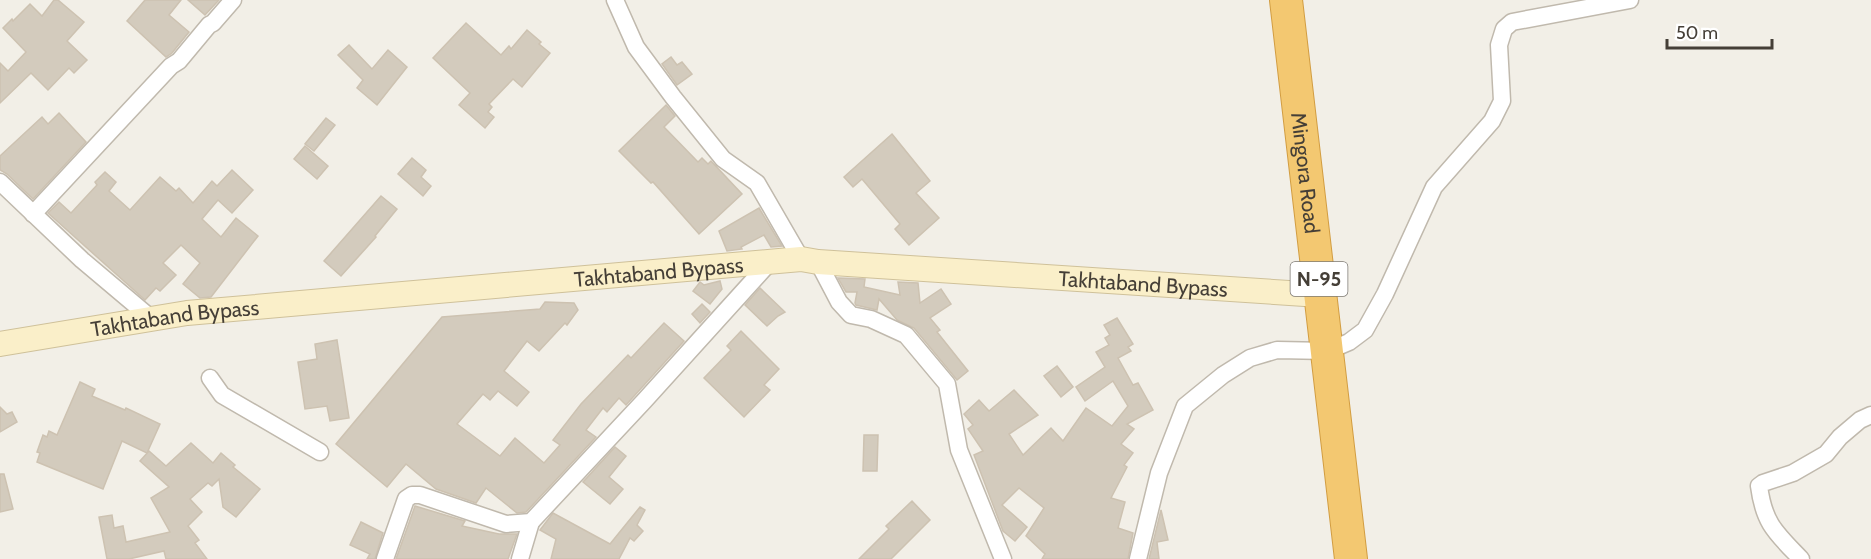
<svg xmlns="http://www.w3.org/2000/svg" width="1871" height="559" font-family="Cabin,sans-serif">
<rect width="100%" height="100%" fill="#f2efe7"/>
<g fill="#d3cbbd" stroke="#cdc2b1" stroke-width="1.5">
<polygon points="54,0 58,0 84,22 67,41 87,60 74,73 69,68 48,90 31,73 0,103 0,63 8,71 26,52 3,28 12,19 13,21 30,4 42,16"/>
<polygon points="145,0 181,0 169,15 189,32 172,53 166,57 127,21"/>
<polygon points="188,0 219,0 205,15"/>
<polygon points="466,23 501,55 509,46 511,49 527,30 541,42 539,44 550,53 522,87 513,79 489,104 492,107 488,112 494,117 485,128 459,105 470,93 433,58"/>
<polygon points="349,45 372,69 388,50 407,67 377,105 357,88 363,80 338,55"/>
<polygon points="671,57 677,65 682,62 692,74 677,85 662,64"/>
<polygon points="666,105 675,116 664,127 698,162 702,158 708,164 711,161 742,194 699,234 653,182 651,183 619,151"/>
<polygon points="59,113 86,142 33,199 7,174 0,170 0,156 42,117 48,124"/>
<polygon points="326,118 335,125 314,151 305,144"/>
<polygon points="892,134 930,181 916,193 939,218 909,245 895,229 900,224 862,179 853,187 844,177"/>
<polygon points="305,146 328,166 317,179 294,159"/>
<polygon points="412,158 426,170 421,177 431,186 423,196 398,174"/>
<polygon points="232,170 253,190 232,213 218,200 202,219 221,237 236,218 258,236 211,297 200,298 183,284 200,263 181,245 163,263 176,275 160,291 156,288 145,300 48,213 59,202 71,213 97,185 95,182 105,172 116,182 109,191 130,210 160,177 176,191 179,188 193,203 212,181 217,186"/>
<polygon points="381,196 397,209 375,236 376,237 341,276 324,261"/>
<polygon points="759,208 782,246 771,247 764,235 741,247 742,249 727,251 719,231"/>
<polygon points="838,278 865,279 864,287 900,295 898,282 918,283 920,303 941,289 951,304 930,318 940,330 937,332 968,371 957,380 914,328 897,320 879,299 877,310 856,305 855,303 857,292 846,292"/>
<polygon points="720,281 722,289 710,304 693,291 700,282 704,285"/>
<polygon points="760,288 785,312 778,316 767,326 745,305"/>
<polygon points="545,302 574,303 578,310 567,325 565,323 539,351 527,341 504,371 529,392 517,406 498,391 490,400 483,394 457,424 500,456 515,438 544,463 560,445 553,440 581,404 628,355 631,358 664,323 684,341 626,405 619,398 607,412 603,408 586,430 596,437 526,512 517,513 486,488 476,503 436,489 406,464 387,487 336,444 442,317 540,309"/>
<polygon points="702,304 710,312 700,323 692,314"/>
<polygon points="1117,318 1133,344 1128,347 1131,351 1118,358 1133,385 1138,383 1153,410 1127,424 1134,429 1121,444 1133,453 1124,465 1127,467 1111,498 1125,502 1118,528 1133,533 1128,559 1042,559 1045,554 1026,536 1044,508 1019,488 1002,505 1027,527 1015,541 1003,531 974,455 983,451 968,429 973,425 964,414 979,400 989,411 1014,390 1038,415 1009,434 1023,455 1051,428 1063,441 1086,408 1112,426 1128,406 1113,381 1085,401 1076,387 1105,367 1096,352 1109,345 1105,338 1110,335 1104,325"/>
<polygon points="741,331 779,369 764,385 770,390 744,417 704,378 731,350 727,346"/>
<polygon points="337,340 349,418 330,421 327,406 305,409 298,362 317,359 315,344"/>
<polygon points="1057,366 1073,387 1061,397 1044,376"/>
<polygon points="80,382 95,389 92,396 125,410 126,408 160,424 147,453 122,441 103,489 37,462 40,453 37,452 43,435 47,437 49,431 57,435"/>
<polygon points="0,407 7,414 12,412 17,422 0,432"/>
<polygon points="864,435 878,435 877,471 863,471"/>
<polygon points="191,443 213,463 221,453 235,465 233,467 260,489 236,517 223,507 219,479 212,486 208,483 190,499 202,512 188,526 199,540 195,543 207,559 166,559 164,551 129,559 107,559 99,517 112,515 114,528 123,526 126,542 170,532 151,498 169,487 140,461 149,451 166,466"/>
<polygon points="615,447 626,456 609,477 623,489 610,504 583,482"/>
<polygon points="0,474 4,474 13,509 0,512"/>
<polygon points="912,501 930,520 891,559 859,559 889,529 886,526"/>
<polygon points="415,506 465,521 462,526 499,534 517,534 508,559 396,559"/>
<polygon points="640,507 645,510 637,525 643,531 634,541 630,538 619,559 551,559 556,539 540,530 553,513 610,544"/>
<polygon points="1161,510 1168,540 1157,542 1159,559 1149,559"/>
<polygon points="361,522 383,533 375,559 367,559 370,554 350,545"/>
</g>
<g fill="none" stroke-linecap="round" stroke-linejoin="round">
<g stroke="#c0b9ad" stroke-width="19">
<g id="street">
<polyline points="615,0 636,47 673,97 723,159 757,183 801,259"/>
<polyline points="0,182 82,260 152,319"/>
<polyline points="33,214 171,66 179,61 209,25 213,23 233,0"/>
<polyline points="818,262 839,302 851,315 871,319 906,335 947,384 959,450 1003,559"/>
<polyline points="210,378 222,395 320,452"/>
<polyline points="385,559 406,499 412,495 420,495 506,524 531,522 645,400 769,263"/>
<polyline points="520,559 531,522"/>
<polyline points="1138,559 1159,473 1185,406 1223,375 1250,358 1277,350 1328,351 1349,342 1365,330 1385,294 1434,187 1492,121 1502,101 1499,45 1504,29 1512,22 1630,0"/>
<path d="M1801 559C1776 533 1764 524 1759 486L1763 483 1793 473 1826 454 1840 437 1860 420 1871 415"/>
</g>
</g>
<g stroke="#cfc19a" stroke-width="26">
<g id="secondary">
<path id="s1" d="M0 344 187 313 801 259 818 262 1320 295"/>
</g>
</g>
<g stroke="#d29d42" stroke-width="34">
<g id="highway">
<path id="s2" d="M1286 0 1351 559"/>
</g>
</g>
<use href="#street" stroke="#fff" stroke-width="16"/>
<use href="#secondary" stroke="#faefc9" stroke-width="24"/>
<use href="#highway" stroke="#f3c871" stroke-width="32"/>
</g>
<g text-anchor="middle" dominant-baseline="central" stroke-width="4.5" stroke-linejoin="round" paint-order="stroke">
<rect fill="#fff" stroke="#7d7973" stroke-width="1.5" x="1290.5" y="262" width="57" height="34" rx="4.5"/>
<g font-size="20" font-weight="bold" fill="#453f37">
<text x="1319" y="279">N-95</text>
</g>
<g font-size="21" fill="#453f37" stroke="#fff">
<text stroke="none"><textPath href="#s2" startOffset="174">Mingora Road</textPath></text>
<text stroke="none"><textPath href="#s1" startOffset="663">Takhtaband Bypass</textPath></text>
<text stroke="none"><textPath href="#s1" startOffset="1149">Takhtaband Bypass</textPath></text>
<text stroke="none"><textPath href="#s1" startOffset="177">Takhtaband Bypass</textPath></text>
</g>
</g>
<path d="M1667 39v9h105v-9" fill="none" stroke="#453f37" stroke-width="3"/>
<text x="1676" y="39" font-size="18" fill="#453f37" stroke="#ffffff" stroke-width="4.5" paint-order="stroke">50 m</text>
</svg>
